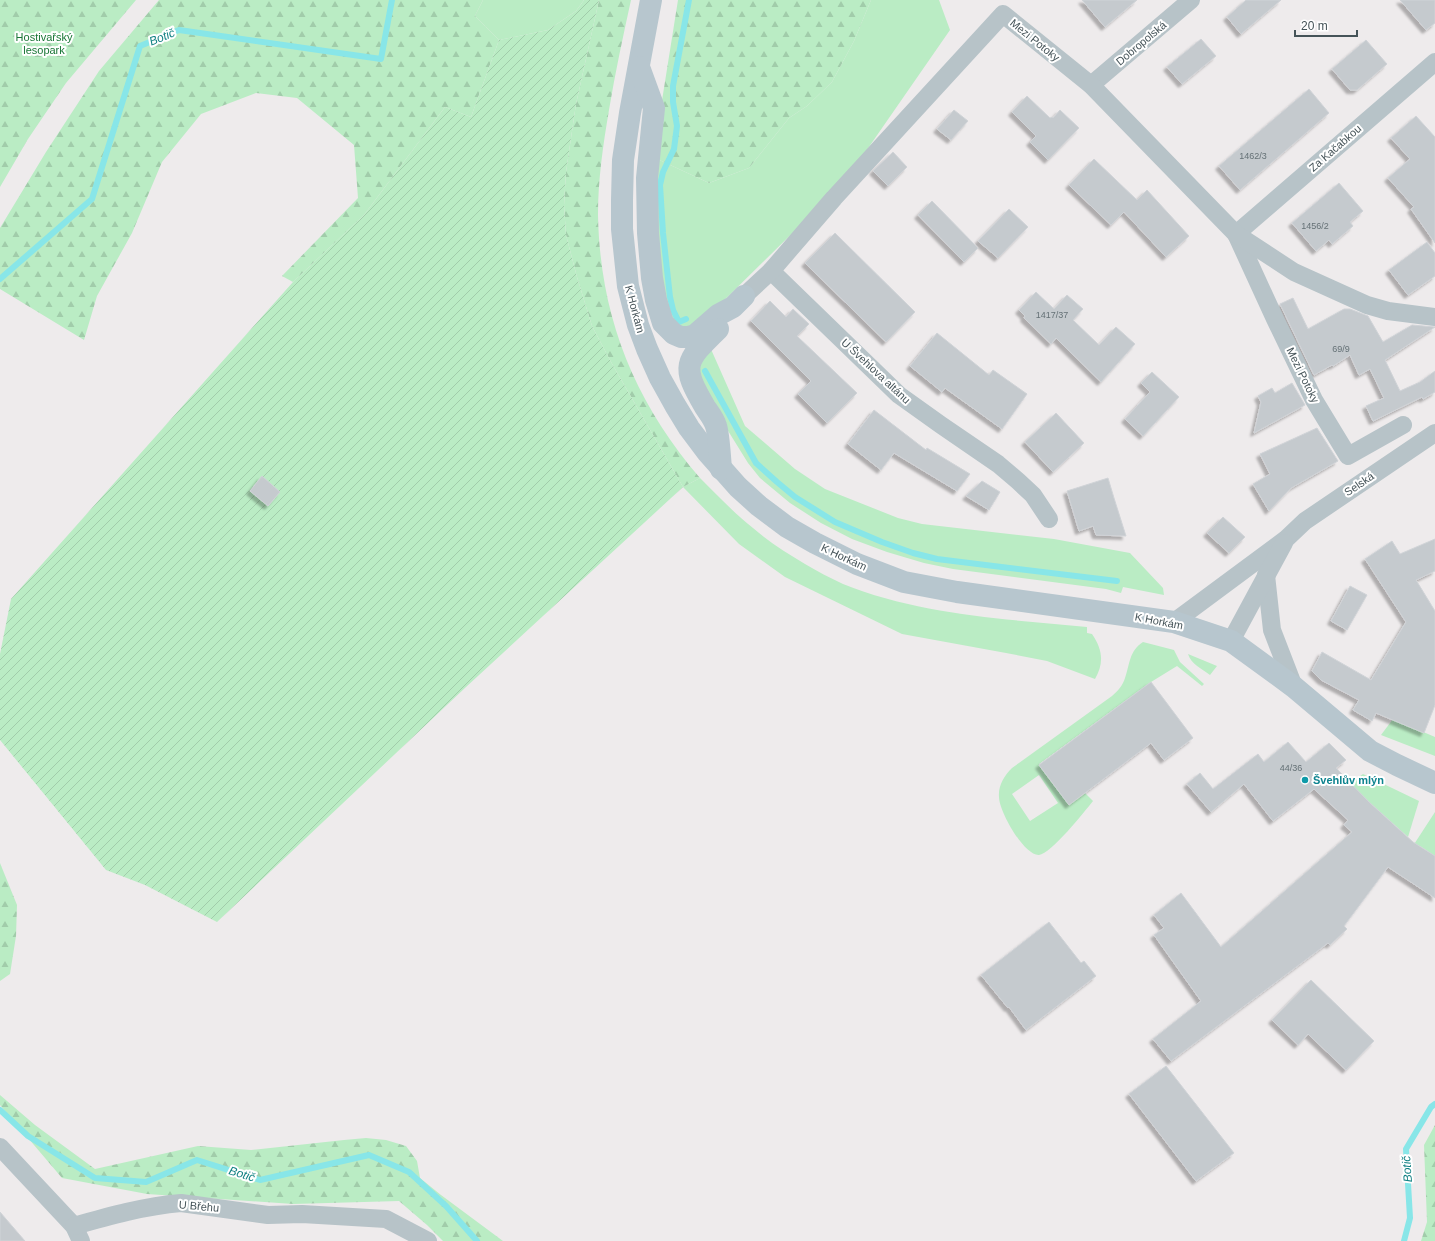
<svg xmlns="http://www.w3.org/2000/svg" width="1435" height="1241" font-family="Helvetica,sans-serif">
<defs>
<pattern id="forest-firs" width="22" height="20" patternUnits="userSpaceOnUse"><rect width="22" height="20" fill="#baecc4"/><path d="M5 1l3.5 6h-7zM16 11l3.5 6h-7z" fill="#a1ccaa"/></pattern>
<pattern id="garden-furrows" width="10" height="10" patternUnits="userSpaceOnUse"><rect width="10" height="10" fill="#baecc4"/><path d="M-1 1l2-2M0 10L10 0M9 11l2-2" fill="none" stroke="#a1ccaa"/></pattern>
<filter id="shadow"><feDropShadow dx="-3.5" dy="3.5" stdDeviation="1" flood-color="#0004"/></filter>
</defs>
<rect width="100%" height="100%" fill="#eeebec"/>
<g fill="#baecc4" fill-rule="evenodd">
<polygon points="483,0 584,0 576,11 548,30 499,40 475,16"/>
<polygon points="871,0 939,0 950,30 855,167 823,203 701,323 684,330 664,309 653,157 709,183 749,168 789,118 807,106 832,82 854,41"/>
<polygon points="710,347 745,426 795,469 825,489 898,518 922,524 1054,539 1130,553 1163,588 1164,595 1123,587 1121,593 1106,589 953,569 924,563 887,552 852,539 821,523 790,503 760,478 748,463 699,384 697,371"/>
<path d="M700 478C717 495 734 513 753 528 769 542 787 553 805 564 817 571 830 578 843 584 920 615 1005 619 1087 627V633L1092 634C1103 650 1104 663 1095 679L1047 661 1006 653 902 634 785 577 739 544 683 487Z"/>
<path d="M1143 642 1174 650 1180 662 1204 684 1202 686 1177 666 1151 682 1039 764 1069 804 1085 793 1093 801C1085 811 1051 854 1039 855 1024 856 999 811 999 797 998 786 1004 776 1012 768L1112 696C1118 691 1123 685 1125 678 1130 664 1129 651 1143 642ZM1039 775 1058 803 1030 821 1012 794Z"/>
<path d="M1188 654 1217 666 1210 675C1202 669 1191 664 1188 654Z"/>
<polygon points="1393,719 1435,737 1435,756 1381,735"/>
<polygon points="1363,774 1419,801 1408,837 1369,802 1350,783"/>
<polygon points="1435,812 1435,856 1420,846 1401,875 1396,872"/>
</g>
<g fill="url(#forest-firs)">
<polygon points="0,0 136,0 66,83 28,139 0,187"/>
<polygon points="159,0 483,0 475,16 499,40 471,117 445,107 364,215 293,282 282,276 358,198 354,145 297,98 256,93 201,114 162,162 132,233 97,296 84,340 0,289 0,228 46,152 99,71"/>
<path d="M599 0H631C623 37 615 73 609 110 603 145 598 180 598 215 600 317 634 401 700 478L683 487 611 362 592 326 577 277 566 235 564 205 566 172 576 104Z"/>
<polygon points="678,0 871,0 854,41 832,82 807,106 789,118 749,168 709,183 653,157"/>
<polygon points="0,863 17,905 16,936 10,974 0,981"/>
<polygon points="0,1095 35,1125 95,1169 198,1146 251,1150 344,1140 366,1138 386,1140 406,1146 417,1161 420,1178 441,1195 503,1241 443,1241 427,1225 399,1201 293,1204 147,1194 62,1178 0,1105"/>
<polygon points="1435,1125 1435,1241 1421,1241 1427,1222 1424,1145"/>
</g>
<polygon fill="url(#garden-furrows)" points="584,0 599,0 576,104 566,172 564,205 566,235 577,277 592,326 611,362 683,487 466,687 217,922 145,885 106,870 0,740 0,654 11,599 293,282 364,215 445,107 471,117 499,40 548,30 576,11"/>
<g fill="none" stroke-linecap="round" stroke-linejoin="round">
<g stroke="#88e6e8" stroke-width="6">
<polyline points="0,279 92,199 140,46 179,30 381,59 392,0"/>
<polyline points="686,319 679,322 673,310 670,297 663,233 660,185 663,172 674,149 677,126 673,102 673,86 689,0"/>
<polyline points="705,371 756,463 777,482 795,497 835,522 882,542 913,553 937,559 1117,581"/>
<polyline points="0,1110 28,1136 95,1178 146,1182 197,1160 260,1180 369,1155 409,1172 446,1206 477,1241"/>
<polyline points="1404,1241 1410,1218 1406,1149 1431,1107 1435,1104"/>
</g>
</g>
<g fill="#c5cace" stroke="#d0d3d7" filter="url(#shadow)">
<polygon points="1082,0 1137,0 1105,27"/>
<polygon points="1246,0 1281,0 1241,34 1227,17"/>
<polygon points="1400,0 1435,0 1435,23 1426,30"/>
<polygon points="1201,39 1216,56 1182,84 1167,67"/>
<polygon points="1366,40 1387,64 1357,90 1350,90 1332,69"/>
<polygon points="1309,89 1329,113 1240,190 1219,166"/>
<polygon points="1027,96 1050,118 1052,117 1053,118 1060,110 1079,128 1048,160 1030,142 1036,136 1012,112"/>
<polygon points="954,110 968,121 951,140 937,129"/>
<polygon points="1416,116 1435,137 1435,243 1411,209 1414,207 1388,178 1410,159 1391,138"/>
<polygon points="893,152 907,167 888,186 873,171"/>
<polygon points="1094,159 1137,200 1147,190 1189,236 1166,257 1124,212 1111,225 1069,185"/>
<polygon points="1339,183 1363,211 1350,222 1353,226 1332,244 1329,240 1316,251 1292,223"/>
<polygon points="932,201 978,248 964,262 918,215"/>
<polygon points="1009,209 1028,227 998,258 978,241"/>
<polygon points="835,233 915,312 886,342 805,263"/>
<polygon points="1427,242 1435,253 1435,276 1408,295 1389,270"/>
<polygon points="1036,292 1054,309 1067,295 1083,309 1073,320 1099,345 1116,327 1135,344 1101,382 1056,338 1051,344 1024,318 1025,316 1019,310"/>
<polygon points="1293,298 1308,329 1344,309 1350,309 1368,316 1383,342 1412,325 1435,327 1385,360 1400,391 1420,382 1435,371 1435,392 1423,399 1422,397 1373,421 1366,406 1384,398 1370,369 1359,375 1350,355 1333,366 1332,365 1314,375 1280,304"/>
<polygon points="770,301 786,317 793,309 809,324 797,336 857,393 827,423 798,394 811,381 751,321"/>
<polygon points="937,333 989,375 993,370 1027,394 1002,429 945,388 942,392 910,366"/>
<polygon points="1152,372 1179,397 1143,436 1125,419 1150,392 1141,383"/>
<polygon points="1292,383 1305,405 1254,433 1261,402 1258,396 1272,388 1275,393"/>
<polygon points="874,410 926,450 927,448 970,474 957,491 894,453 881,470 848,444"/>
<polygon points="1056,413 1084,443 1053,472 1025,442"/>
<polygon points="1317,428 1338,461 1291,488 1269,511 1253,484 1270,474 1260,454"/>
<polygon points="262,476 280,492 268,506 250,491"/>
<polygon points="1108,478 1114,498 1126,536 1096,535 1093,526 1079,531 1067,491"/>
<polygon points="982,481 1000,492 989,510 966,496"/>
<polygon points="1223,517 1245,537 1229,553 1207,533"/>
<polygon points="1435,539 1435,571 1416,580 1435,611 1435,705 1424,733 1376,713 1372,721 1353,710 1359,700 1321,680 1312,671 1322,652 1371,680 1406,622 1365,559 1392,541 1400,554"/>
<polygon points="1350,586 1367,595 1347,630 1331,621"/>
<polygon points="1151,682 1193,738 1164,760 1151,743 1069,805 1039,765"/>
<polygon points="1288,742 1306,762 1329,743 1346,760 1336,768 1369,802 1413,842 1435,856 1435,898 1388,867 1344,926 1347,929 1330,945 1328,943 1171,1061 1153,1039 1201,1001 1154,935 1164,928 1154,915 1181,893 1221,947 1352,832 1344,825 1348,820 1314,789 1273,821 1244,784 1211,812 1187,784 1200,773 1213,789 1258,754 1264,762"/>
<polygon points="1049,922 1081,963 1084,961 1096,976 1026,1030 1009,1007 1008,1008 981,975"/>
<polygon points="1311,980 1374,1041 1346,1070 1308,1034 1298,1045 1272,1020"/>
<polygon points="1166,1066 1234,1153 1196,1181 1129,1094"/>
<polygon points="0,1212 25,1241 0,1241"/>
</g>
<g fill="none" stroke-linecap="round" stroke-linejoin="round">
<g stroke="#b7c3c8" stroke-width="18">
<polyline points="1091,85 1191,0"/>
<polyline points="1236,234 1275,319 1314,400 1348,456 1403,425"/>
<polyline points="1236,234 1435,62"/>
<polyline points="771,271 899,395 941,425 998,464 1018,481 1033,495 1049,519"/>
<polyline points="744,296 771,271 834,198 1003,14 1091,85 1236,234 1294,272 1367,305 1388,311 1435,317"/>
<polyline points="1266,575 1272,630 1294,687"/>
<polyline points="1174,622 1286,539 1305,521 1435,433"/>
<polyline points="1231,641 1284,543"/>
<polyline points="0,1147 74,1226 81,1241"/>
<path d="M74 1226C109 1216 145 1206 181 1203L268 1215 302 1214 386 1219 428 1241"/>
</g>
<g stroke="#b7c6ce" stroke-width="22">
<polyline points="651,0 630,113 623,160 622,200 622,229 628,286 638,325 647,349 660,378 675,405 689,428 707,452 738,487 759,506 787,527 815,543 857,564 904,582 957,592 1174,622 1231,641 1294,687 1370,751 1397,765 1435,783"/>
<polyline points="639,67 654,108 647,178 648,233 652,278 656,300 663,323 674,334 681,337 688,337 695,335 718,315 733,307 744,296"/>
<path d="M718 329C684 362 681 366 705 407 709 413 714 419 716 426 719 435 720 458 721 469"/>
</g>
</g>
<circle fill="#0f9aa8" stroke="#fff" stroke-width="1.5" cx="1305" cy="780" r="4"/>
<g text-anchor="middle" dominant-baseline="central" stroke-width="4" stroke-linejoin="round" paint-order="stroke">
<g font-size="9" fill="#657176">
<text x="1253" y="156">1462/3</text>
<text x="1315" y="226">1456/2</text>
<text x="1052" y="315">1417/37</text>
<text x="1341" y="349">69/9</text>
<text x="1291" y="768">44/36</text>
</g>
<g font-size="11" fill="#197636" stroke="#fff">
<text x="44" y="37">Hostivařský<tspan x="44" dy="13">lesopark</tspan></text>
</g>
<g font-size="11" fill="#455358" stroke="#fff">
<text transform="translate(1035 40) rotate(39)">Mezi Potoky</text>
<text transform="translate(1141 43) rotate(-40)">Dobropolská</text>
<text transform="translate(1335 148) rotate(-41)">Za Kačabkou</text>
<text transform="translate(635 309) rotate(75)">K Horkám</text>
<text transform="translate(876 371) rotate(43)">U Švehlova altánu</text>
<text transform="translate(1303 375) rotate(64)">Mezi Potoky</text>
<text transform="translate(1359 484) rotate(-34)">Selská</text>
<text transform="translate(844 557) rotate(25)">K Horkám</text>
<text transform="translate(1159 621) rotate(11)">K Horkám</text>
<text transform="translate(199 1206) rotate(5)">U Břehu</text>
</g>
<g font-size="11" font-weight="bold" fill="#0d838f" stroke="#fff" text-anchor="start">
<text x="1313" y="780">Švehlův mlýn</text>
</g>
<g font-size="12" font-style="italic" fill="#118183" stroke="#fff">
<text transform="translate(162 37) rotate(-22)">Botič</text>
<text transform="translate(1407 1169) rotate(-94)">Botič</text>
<text transform="translate(242 1174) rotate(17)">Botič</text>
</g>
</g>
<path d="M1295 30v6h62v-6" fill="none" stroke="#455358" stroke-width="2"/>
<text x="1301" y="30" font-size="12" fill="#455358" stroke="#ffffff" stroke-width="3" paint-order="stroke">20 m</text>
</svg>
